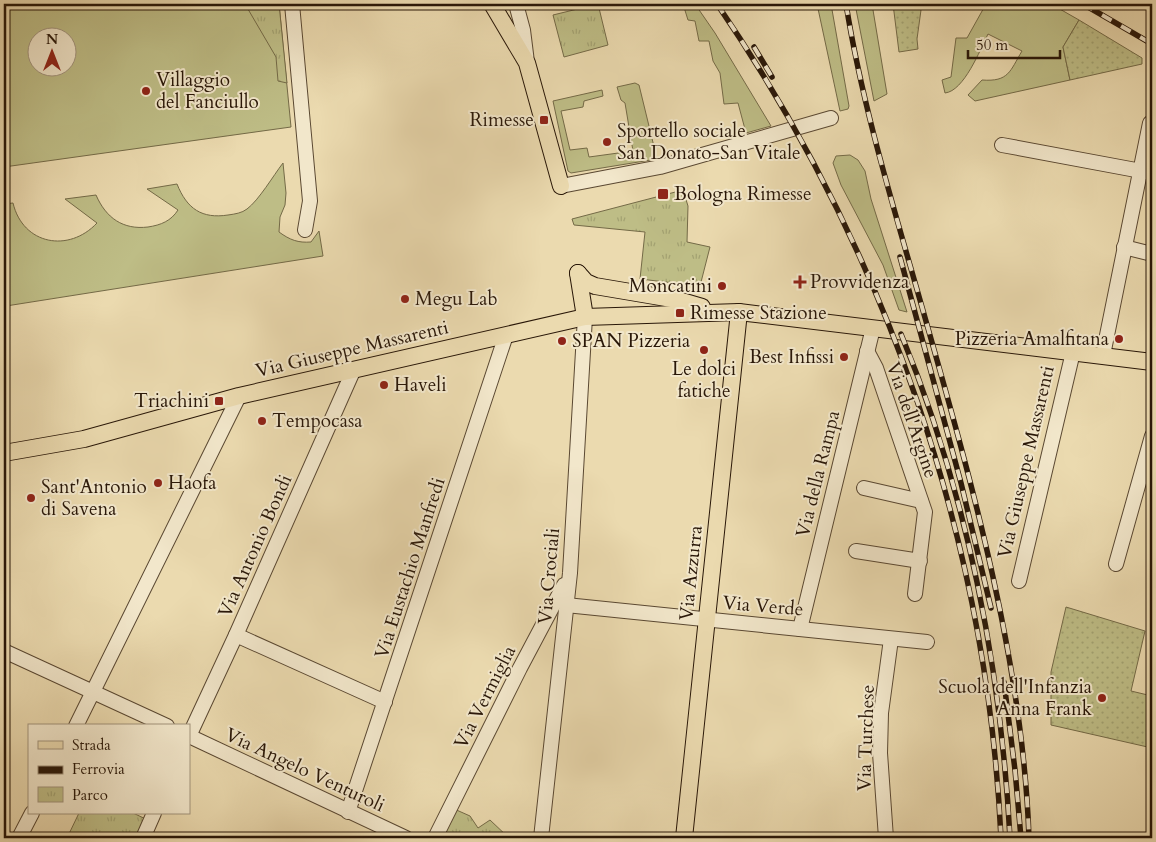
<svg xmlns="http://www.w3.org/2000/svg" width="1156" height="842" font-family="Cardo,serif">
<defs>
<pattern id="park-tufts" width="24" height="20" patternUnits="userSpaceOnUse" patternTransform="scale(1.25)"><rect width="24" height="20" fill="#bebd86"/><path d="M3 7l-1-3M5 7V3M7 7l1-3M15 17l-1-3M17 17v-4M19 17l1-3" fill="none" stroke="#a3a272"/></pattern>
<pattern id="garden-dots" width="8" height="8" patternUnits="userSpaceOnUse" patternTransform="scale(1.25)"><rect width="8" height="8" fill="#bebd86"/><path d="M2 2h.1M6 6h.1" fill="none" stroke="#a3a272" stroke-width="1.8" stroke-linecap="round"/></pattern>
</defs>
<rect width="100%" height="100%" fill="#ebdaaf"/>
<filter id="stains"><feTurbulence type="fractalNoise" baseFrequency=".004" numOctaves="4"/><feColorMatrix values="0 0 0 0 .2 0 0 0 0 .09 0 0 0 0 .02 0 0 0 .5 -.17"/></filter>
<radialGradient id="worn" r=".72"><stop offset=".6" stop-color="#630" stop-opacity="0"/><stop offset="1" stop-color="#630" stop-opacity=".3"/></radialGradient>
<g fill="#bebd86" stroke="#746a47" fill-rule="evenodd">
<path d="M4 4H279L291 127 4 167ZM38 38H68V68H38Z"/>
<polygon points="683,4 695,4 715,33 771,126 746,133 738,103 724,104 720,73 713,61 709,41 699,41 695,21 688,20"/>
<polygon points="817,4 831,4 849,106 848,109 840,111"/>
<polygon points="855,4 872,4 887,94 874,101"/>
<path d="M986 4H1051L1079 20 1063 47 1070 80 975 101 968 95 982 80C1009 82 1010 71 1022 51L988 34C980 50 964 91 945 93L942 80 951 77 956 38H967Z"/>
<polygon points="635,83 639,85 657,159 571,173 568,171 553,101 602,90 603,96 584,101 583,107 561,111 570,150 587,148 589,157 633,151 625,103 621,100 617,87"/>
<polygon points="850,155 858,160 865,171 871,199 907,312 899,310 883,265 841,185 833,163 836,156"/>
<path d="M283 163 286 193 285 205 280 217 279 232C290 240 298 243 311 242L319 231 323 256 6 306 4 291V204L13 203C23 245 69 253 97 223L65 199 96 195C106 218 123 230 148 227 161 225 171 221 178 210L147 189 177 184C187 209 202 219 228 215 235 214 242 213 247 209 259 200 273 176 283 163Z"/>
</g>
<g fill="url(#park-tufts)" stroke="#746a47">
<polygon points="245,4 279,4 287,83 278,81 276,57"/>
<polygon points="598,4 608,45 564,57 553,15"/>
<polygon points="683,190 688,206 687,242 710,247 700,286 640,279 645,232 574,225 572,219"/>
<polygon points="452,808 470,816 478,828 490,820 509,838 442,838"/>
<polygon points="79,813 133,813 150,821 143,838 67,838"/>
</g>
<g fill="url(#garden-dots)" stroke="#746a47">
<polygon points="893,4 909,4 921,10 917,39 918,49 899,52"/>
<polygon points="1079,20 1142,58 1142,64 1070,80 1063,47"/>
<polygon points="1066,607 1145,631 1131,691 1152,696 1152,748 1051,725 1051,672"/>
</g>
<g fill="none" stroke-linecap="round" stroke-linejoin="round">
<g stroke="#5a4832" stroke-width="16">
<g id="minor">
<polyline points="292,4 310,201 305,230"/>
<polyline points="516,4 523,30 527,62"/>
<polyline points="1002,145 1152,173"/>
<polyline points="561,186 660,167 831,118"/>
<polyline points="1124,247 1152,254"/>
<polyline points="867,351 876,368 925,512 915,594"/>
<polyline points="1103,355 1150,123"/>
<polyline points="864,488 921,501"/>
<polyline points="856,551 920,561"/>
<polyline points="1116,564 1152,436"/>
<polyline points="1019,581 1073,352"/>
<polyline points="566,605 927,642"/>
<polyline points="800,629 873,328"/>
<polyline points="236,635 385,702"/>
<polyline points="4,651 167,726"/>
<polyline points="76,726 239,396"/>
<polyline points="189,736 236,635 354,369"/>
<polyline points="189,736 406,838"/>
<polyline points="348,812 506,335"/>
<polyline points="19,838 32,813"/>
<polyline points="143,838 154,813"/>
<polyline points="435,838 520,668 564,585"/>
<polyline points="541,838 570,573 585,317"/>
<polyline points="886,838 880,753 881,713 891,639"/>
</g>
</g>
<g stroke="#291708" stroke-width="18">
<g id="major">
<polyline points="492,4 527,63 561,186"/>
<polyline points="578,273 586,282 595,286 678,300 702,307"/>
<polyline points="578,273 585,317"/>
<polyline points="4,453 84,439 239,396 585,317 739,312 1152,362"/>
<polyline points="684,838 739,312"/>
</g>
</g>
<use href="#minor" stroke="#f2e7cb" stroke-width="14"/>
<use href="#major" stroke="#ebdaaf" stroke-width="16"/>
<g stroke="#291708" stroke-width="5.5">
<g id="rail">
<path d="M717 4C886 251 987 538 1001 838"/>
<path d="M846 4C862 104 892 202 920 300 969 473 1023 658 1029 838"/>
<polyline points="1083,4 1152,44"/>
<polyline points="754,47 772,77"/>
<polyline points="900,257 961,483 991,608"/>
<path d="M901 334C967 493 1001 667 1010 838"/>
<polyline points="1004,682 1015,770 1021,838"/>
</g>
</g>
<use href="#rail" stroke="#f2e7cb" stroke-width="4" stroke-dasharray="11" stroke-linecap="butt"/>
</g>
<g fill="#8f2418" stroke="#f2e7cb" stroke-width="2">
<circle cx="146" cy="91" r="5"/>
<rect x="539" y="115" width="10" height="10" rx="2.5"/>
<circle cx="607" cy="142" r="5"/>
<rect x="657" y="188" width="12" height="12" rx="2.5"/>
<path d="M797.5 274.5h5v5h5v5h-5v5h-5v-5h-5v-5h5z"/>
<circle cx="722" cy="286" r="5"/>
<circle cx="405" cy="299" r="5"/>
<rect x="675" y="308" width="10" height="10" rx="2.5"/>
<circle cx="1119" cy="339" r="5"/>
<circle cx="562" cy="341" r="5"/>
<circle cx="704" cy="350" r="5"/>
<circle cx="844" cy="357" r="5"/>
<circle cx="384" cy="385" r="5"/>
<rect x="214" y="396" width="10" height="10" rx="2.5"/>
<circle cx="262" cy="421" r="5"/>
<circle cx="158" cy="483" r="5"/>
<circle cx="31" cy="498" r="5"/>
<circle cx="1102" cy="698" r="5"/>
</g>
<g text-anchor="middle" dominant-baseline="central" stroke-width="4" stroke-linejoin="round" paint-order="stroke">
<g font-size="19" fill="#291708" stroke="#f2e7cb" text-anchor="start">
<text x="156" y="80">Villaggio<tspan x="156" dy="22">del Fanciullo</tspan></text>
<text x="534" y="120" text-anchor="end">Rimesse</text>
<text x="617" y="131">Sportello sociale<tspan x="617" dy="22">San Donato-San Vitale</tspan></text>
<text x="674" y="194">Bologna Rimesse</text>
<text x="810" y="282">Provvidenza</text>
<text x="712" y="286" text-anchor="end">Moncatini</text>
<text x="415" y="299">Megu Lab</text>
<text x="690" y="313">Rimesse Stazione</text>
<text x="1109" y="339" text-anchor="end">Pizzeria Amalfitana</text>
<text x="572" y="341">SPAN Pizzeria</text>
<text x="834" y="357" text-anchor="end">Best Infissi</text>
<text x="704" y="369" text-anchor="middle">Le dolci<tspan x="704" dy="22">fatiche</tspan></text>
<text x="394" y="385">Haveli</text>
<text x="209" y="401" text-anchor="end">Triachini</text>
<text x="272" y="421">Tempocasa</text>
<text x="168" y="483">Haofa</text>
<text x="41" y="487">Sant'Antonio<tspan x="41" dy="22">di Savena</tspan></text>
<text x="1092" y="687" text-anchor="end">Scuola dell'Infanzia<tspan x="1092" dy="22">Anna Frank</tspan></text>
</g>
<g font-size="19" fill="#291708" stroke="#f2e7cb">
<text transform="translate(352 349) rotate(-13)">Via Giuseppe Massarenti</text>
<text transform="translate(912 420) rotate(71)">Via dell'Argine</text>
<text transform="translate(1026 462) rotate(-77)">Via Giuseppe Massarenti</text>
<text transform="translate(818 474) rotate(-76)">Via della Rampa</text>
<text transform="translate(255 546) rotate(-66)">Via Antonio Bondi</text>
<text transform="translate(410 568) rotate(-72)">Via Eustachio Manfredi</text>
<text transform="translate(691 573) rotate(-84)">Via Azzurra</text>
<text transform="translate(549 576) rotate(-85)">Via Crociali</text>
<text transform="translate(763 606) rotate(5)">Via Verde</text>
<text transform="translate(485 697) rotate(-63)">Via Vermiglia</text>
<text transform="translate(866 738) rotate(-88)">Via Turchese</text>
<text transform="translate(305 770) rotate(25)">Via Angelo Venturoli</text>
</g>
</g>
<rect width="1156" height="842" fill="none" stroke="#ebdaaf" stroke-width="20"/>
<rect x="5" y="5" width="1146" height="832" fill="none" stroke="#291708" stroke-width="2.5"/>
<rect x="10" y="10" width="1136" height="822" fill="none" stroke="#291708"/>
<rect x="28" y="724" width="162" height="90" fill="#f2e7cb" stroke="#a2947d"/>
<rect x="38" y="741" width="25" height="8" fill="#ebdaaf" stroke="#a2947d"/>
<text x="72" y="750" font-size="15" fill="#291708">Strada</text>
<rect x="38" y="766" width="25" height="8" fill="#291708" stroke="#a2947d"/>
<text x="72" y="774" font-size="15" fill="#291708">Ferrovia</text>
<rect x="38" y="787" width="25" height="15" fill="url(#park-tufts)" stroke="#a2947d"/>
<text x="72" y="800" font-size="15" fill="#291708">Parco</text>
<g transform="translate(52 52)"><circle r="24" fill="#f2e7cb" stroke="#a2947d"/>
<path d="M0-4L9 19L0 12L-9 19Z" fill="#8f2418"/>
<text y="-8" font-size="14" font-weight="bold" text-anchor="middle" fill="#291708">N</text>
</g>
<path d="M968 50v8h92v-8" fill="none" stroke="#291708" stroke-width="2.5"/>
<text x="976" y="50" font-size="15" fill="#291708" stroke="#f2e7cb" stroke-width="4" paint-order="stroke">50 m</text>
<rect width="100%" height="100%" filter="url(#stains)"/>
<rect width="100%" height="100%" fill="url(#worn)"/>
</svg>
